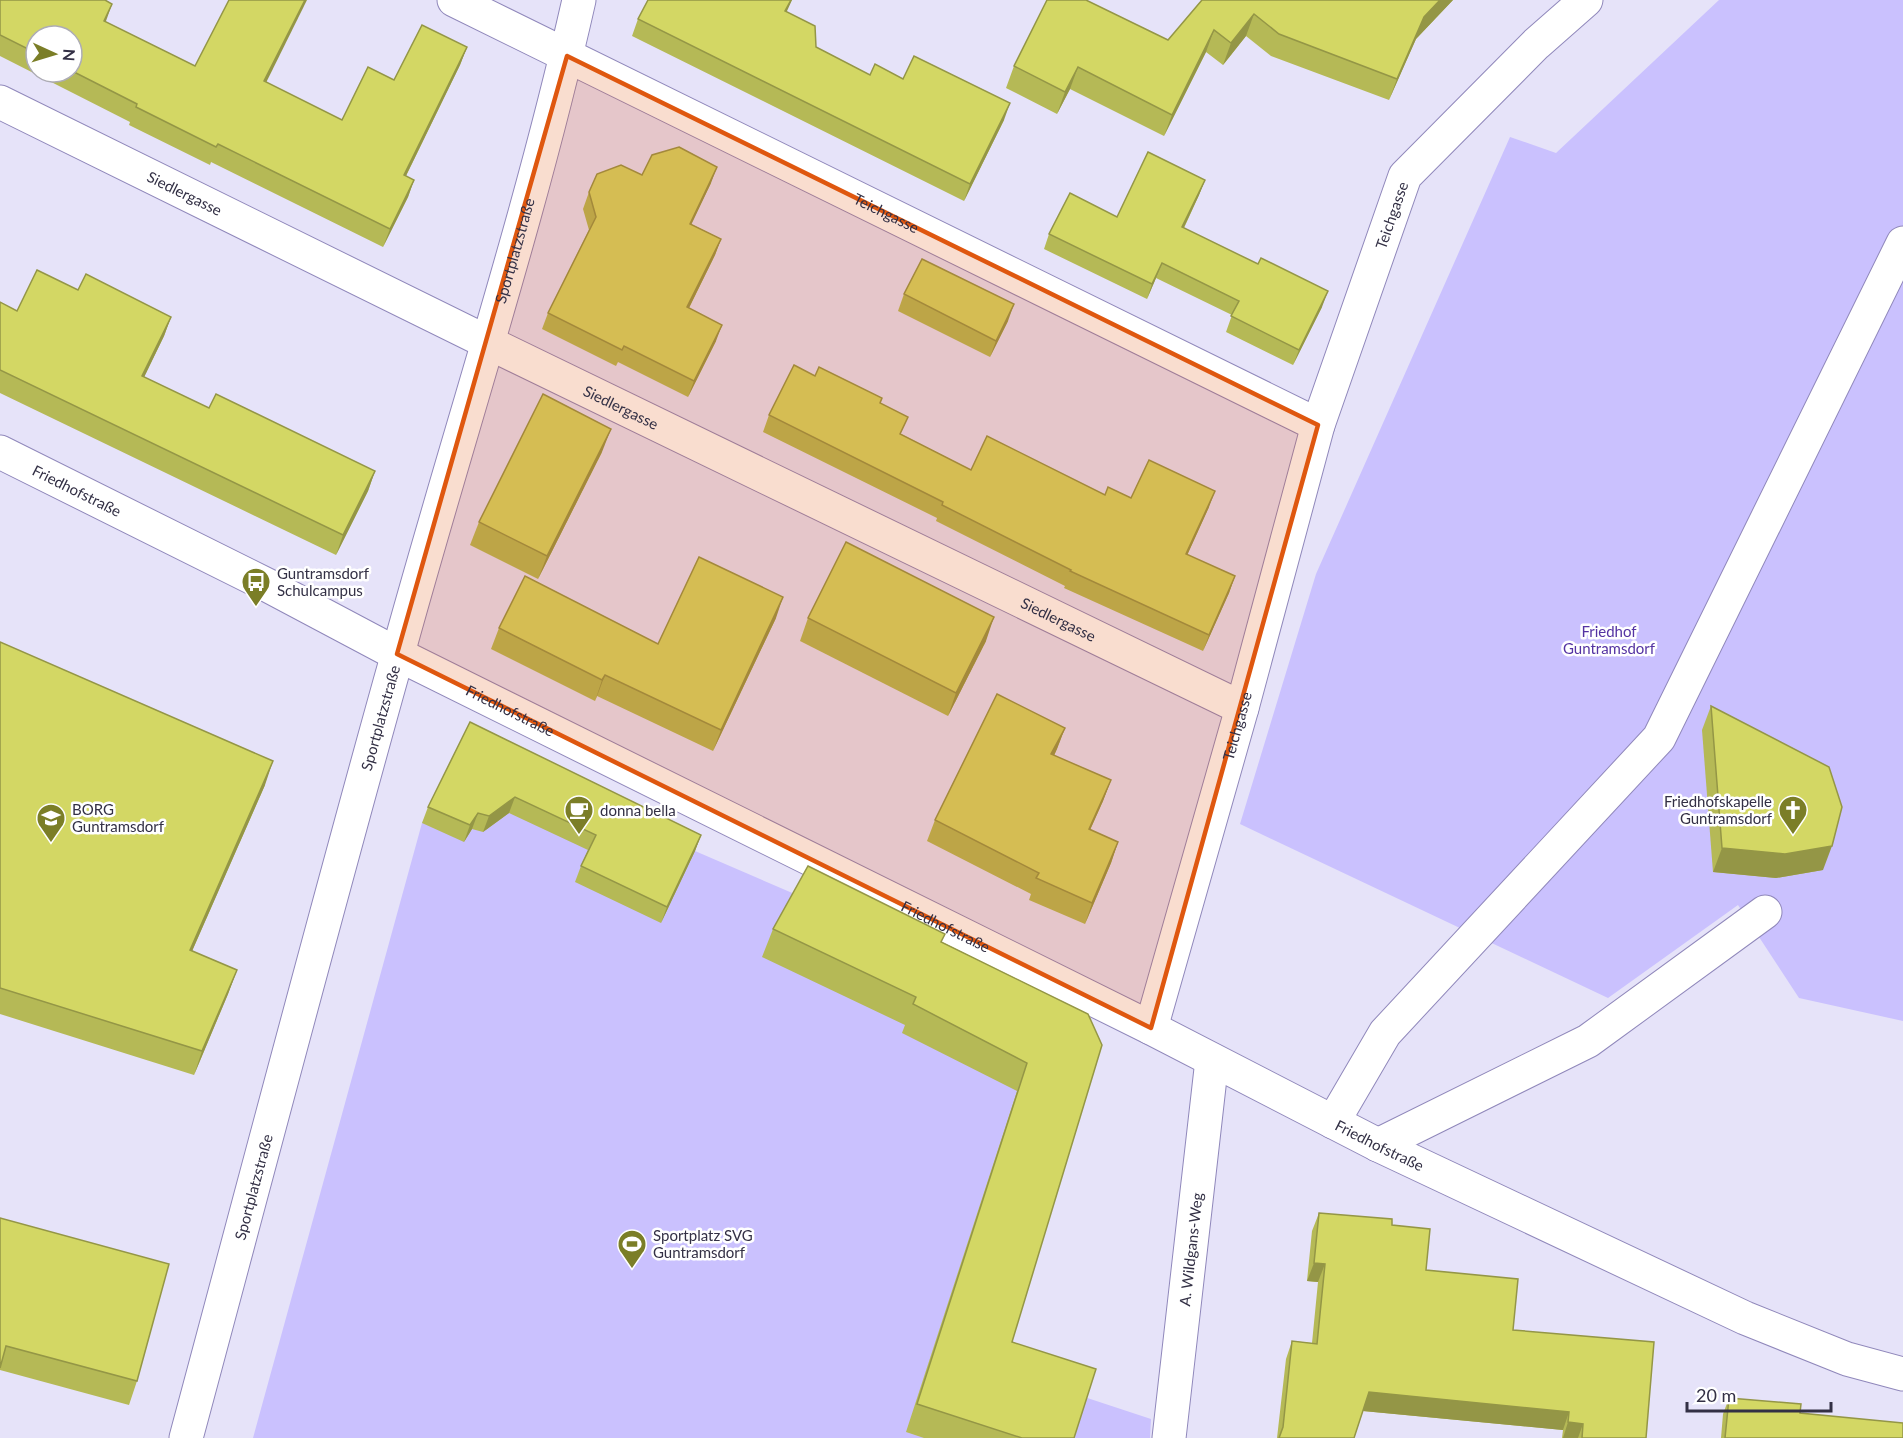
<svg xmlns="http://www.w3.org/2000/svg" width="1903" height="1438" font-family="Lato,sans-serif">
<rect width="100%" height="100%" fill="#e6e3f9"/>
<g fill="#cac1fe">
<polygon points="1719,0 1903,0 1903,1021 1799,998 1738,905 1608,998 1240,824 1316,574 1510,137 1556,153"/>
<polygon points="464,738 695,851 797,895 1077,1042 1002,1370 1151,1419 1150,1438 253,1438 422,823"/>
</g>
<g fill="none" stroke-linecap="round" stroke-linejoin="round">
<g stroke="#9088bb" stroke-width="35">
<g id="minor">
<path id="s1" d="M454 0 1318 425"/>
<path id="s2" d="M0 102 489 343 1242 708"/>
<path id="s3" d="M0 452 267 585 397 654 1151 1028 1378 1145 1745 1318 1847 1359 1903 1374"/>
<path id="s4" d="M1151 1028 1242 708 1318 425 1405 176 1536 44 1586 0"/>
<polyline points="1333,1122 1385,1033 1659,738 1903,243"/>
<polyline points="1378,1145 1588,1041 1765,912"/>
<path id="s5" d="M186 1438C256 1178 324 917 397 657 457 438 529 222 579 0"/>
<path id="s6" d="M1169 1438 1212 1060"/>
</g>
</g>
<use href="#minor" stroke="#fff" stroke-width="33"/>
</g>
<g fill="#b5b956" fill-rule="evenodd">
<path d="M0 0 106 22 195 66 266 82 342 120 394 80 467 47 460 65 406 176 414 180 408 197 383 247 211 162 210 165 129 125 130 122 0 56ZM36 36H72V72H36Z"/>
<polygon points="1202,0 1453,0 1416,39 1389,100 1271,56 1246,36 1223,65 1206,52 1164,136 1070,89 1057,114 1006,88 1014,66 1168,40"/>
<polygon points="787,12 816,47 870,75 903,79 1004,120 964,201 632,36 638,19"/>
<polygon points="642,175 711,183 691,224 721,239 715,255 689,308 716,341 688,397 618,362 616,366 542,329 548,313 589,230 583,209 589,192"/>
<polygon points="1205,180 1199,195 1184,228 1322,307 1293,365 1226,332 1232,315 1156,278 1147,299 1044,249 1049,234 1117,217"/>
<polygon points="78,290 171,317 164,336 144,377 209,408 375,471 368,491 336,555 0,393 0,302 17,311"/>
<polygon points="904,294 1008,321 990,357 898,311"/>
<polygon points="815,376 882,398 880,403 901,434 971,470 1105,495 1209,507 1187,555 1235,576 1229,593 1203,651 1064,588 1065,586 936,521 937,518 763,432 769,415"/>
<polygon points="602,452 538,579 470,545 479,522"/>
<polygon points="776,618 713,751 597,696 595,701 491,649 499,628 658,644"/>
<polygon points="808,618 986,641 948,716 800,641"/>
<polygon points="0,642 265,785 192,951 237,970 228,994 194,1075 0,1014"/>
<polygon points="1711,706 1823,870 1776,878 1713,872 1702,730"/>
<polygon points="470,722 701,835 695,851 661,923 575,882 581,866 588,850 509,813 483,832 472,829 464,842 422,823 428,807"/>
<polygon points="1065,728 1054,756 1111,780 1103,801 1090,830 1118,842 1111,863 1085,924 1029,900 1031,894 927,841 935,820"/>
<polygon points="773,929 942,942 1088,1014 1012,1342 1074,1438 924,1438 906,1432 1017,1091 902,1033 905,1025 762,957"/>
<polygon points="1319,1213 1392,1225 1426,1270 1513,1330 1646,1438 1562,1438 1563,1430 1363,1411 1354,1438 1277,1438 1286,1359 1292,1341 1312,1343 1318,1282 1307,1281 1312,1231"/>
<polygon points="0,1218 137,1381 129,1405 0,1370"/>
<polygon points="1729,1398 1800,1413 1903,1438 1721,1438 1723,1414"/>
</g>
<g fill="#949646">
<polygon points="305,0 307,0 258,99 264,81"/>
<polygon points="791,0 792,0 787,11 779,27 785,11"/>
<polygon points="1440,0 1453,0 1416,39 1389,100 1397,79 1424,17"/>
<polygon points="112,4 106,21 97,39 104,21"/>
<polygon points="1254,14 1246,36 1223,65 1231,43"/>
<polygon points="1214,30 1206,52 1164,136 1172,115"/>
<polygon points="467,47 460,65 398,192 404,175"/>
<polygon points="1078,67 1070,89 1057,114 1065,92"/>
<polygon points="1010,103 1004,120 964,201 970,184"/>
<polygon points="717,167 711,183 684,240 690,224"/>
<polygon points="414,180 408,197 383,247 390,229"/>
<polygon points="1205,180 1199,195 1177,242 1182,227"/>
<polygon points="721,239 715,255 681,324 687,307"/>
<polygon points="1162,263 1156,278 1147,299 1152,284"/>
<polygon points="1328,291 1322,307 1293,365 1299,350"/>
<polygon points="1014,304 1008,321 990,357 996,341"/>
<polygon points="171,317 164,336 135,396 142,376"/>
<polygon points="722,325 716,341 688,397 694,381"/>
<polygon points="611,429 602,452 538,579 547,556"/>
<polygon points="375,471 368,491 336,555 343,535"/>
<polygon points="1215,491 1209,507 1180,571 1186,554"/>
<polygon points="1235,576 1229,593 1203,651 1209,635"/>
<polygon points="783,597 776,618 713,751 721,730"/>
<polygon points="994,617 986,641 948,716 956,693"/>
<polygon points="605,675 597,696 595,701 602,680"/>
<polygon points="1065,728 1057,749 1044,776 1051,754"/>
<polygon points="273,761 265,785 182,974 190,950"/>
<polygon points="1111,780 1103,801 1081,850 1089,829"/>
<polygon points="515,797 509,813 483,832 489,816"/>
<polygon points="478,813 472,829 464,842 470,825"/>
<polygon points="701,835 695,851 661,923 667,907"/>
<polygon points="1118,842 1111,863 1085,924 1092,903"/>
<polygon points="1832,846 1823,870 1776,878 1713,872 1722,848"/>
<polygon points="237,970 228,994 194,1075 202,1051"/>
<polygon points="1314,1263 1325,1264 1318,1282 1307,1281"/>
<polygon points="1369,1392 1569,1412 1563,1430 1363,1411"/>
<polygon points="1568,1422 1583,1424 1578,1438 1563,1438"/>
</g>
<g fill="#d3d764" stroke="#949646" stroke-width="1.5">
<polygon points="0,0 105,0 112,4 104,21 195,66 229,0 305,0 264,81 342,120 368,67 394,80 422,25 467,47 404,175 414,180 390,229 218,144 216,147 136,107 137,104 72,71 72,36 36,36 36,53 0,35"/>
<polygon points="648,0 791,0 785,11 815,26 816,47 870,75 875,64 903,79 914,56 1010,103 970,184 638,19"/>
<polygon points="1047,0 1086,0 1168,40 1202,0 1440,0 1424,17 1397,79 1279,34 1254,14 1231,43 1214,30 1172,115 1078,67 1065,92 1014,66"/>
<polygon points="679,147 717,167 690,224 721,239 687,307 722,325 694,381 624,346 622,350 548,313 596,217 589,192 597,174 621,165 642,175 652,155"/>
<polygon points="1148,152 1205,180 1182,227 1258,264 1261,258 1328,291 1299,350 1231,316 1239,301 1162,263 1152,284 1049,234 1070,193 1117,217"/>
<polygon points="922,259 1014,304 996,341 904,294"/>
<polygon points="37,270 78,290 86,274 171,317 142,376 209,408 216,394 375,471 343,535 0,370 0,302 17,311"/>
<polygon points="794,365 815,376 819,367 882,398 880,403 908,417 900,434 971,470 987,436 1105,495 1108,487 1131,498 1149,460 1215,491 1186,554 1235,576 1209,635 1070,571 1071,570 942,505 943,502 769,415"/>
<polygon points="543,394 611,429 547,556 479,522"/>
<polygon points="846,542 994,617 956,693 808,618"/>
<polygon points="699,557 783,597 721,730 605,675 602,680 499,628 525,576 658,644"/>
<polygon points="0,642 273,761 190,950 237,970 202,1051 0,988"/>
<polygon points="997,694 1065,728 1051,754 1111,780 1089,829 1118,842 1092,903 1036,878 1039,873 935,820"/>
<polygon points="1711,706 1829,767 1842,807 1832,846 1785,854 1722,848"/>
<polygon points="470,722 701,835 667,907 581,866 596,835 515,797 489,816 478,813 470,825 428,807"/>
<polygon points="808,866 945,934 941,942 1088,1014 1102,1045 1012,1342 1096,1369 1074,1438 1022,1438 917,1404 1027,1063 913,1004 916,997 773,929"/>
<polygon points="1319,1213 1392,1219 1392,1225 1430,1229 1426,1270 1518,1279 1513,1330 1654,1342 1646,1438 1582,1438 1583,1424 1568,1422 1569,1412 1369,1392 1354,1438 1279,1438 1283,1427 1292,1341 1317,1344 1325,1264 1314,1263"/>
<polygon points="0,1218 169,1264 137,1381 6,1346 0,1368"/>
<polygon points="1729,1398 1801,1404 1800,1413 1903,1423 1903,1438 1725,1438"/>
</g>
<path fill="#df570f" fill-opacity="0.2" stroke="#df570f" stroke-width="4.5" stroke-linejoin="round" d="M567 56 1318 425 1151 1028 397 654Z"/>
<defs>
<g id="bus-pin" transform="scale(1.5)"><path d="M0 17L-7.5 6A9.5 9.5 0 1 1 7.5 6Z" fill="#7b7e27" stroke="#fff"/><path d="M-5-6H5V4H4V6H2V4H-2V6H-4V4H-5ZM-3.5-4V0h7V-4ZM-3.5 1.2v1.5H-2V1.2ZM2 1.2v1.5H3.5V1.2Z" fill="#fff"/></g>
<g id="cafe-pin" transform="scale(1.5)"><path d="M0 17L-7.5 6A9.5 9.5 0 1 1 7.5 6Z" fill="#7b7e27" stroke="#fff"/><path d="M-5.5-4.5H6V0H3Q3 3.5 0 3.5H-2.5Q-5.5 3.5-5.5 0ZM3-3.2v2h1.7v-2ZM-6 4.5H4V6H-6Z" fill="#fff"/></g>
<g id="church-pin" transform="scale(1.5)"><path d="M0 17L-7.5 6A9.5 9.5 0 1 1 7.5 6Z" fill="#7b7e27" stroke="#fff"/><path d="M-1.2-6h2.4v3.5h3.3v2.4h-3.3V6h-2.4V-.1h-3.3v-2.4h3.3Z" fill="#fff"/></g>
<g id="school-pin" transform="scale(1.5)"><path d="M0 17L-7.5 6A9.5 9.5 0 1 1 7.5 6Z" fill="#7b7e27" stroke="#fff"/><path d="M0-5L7-2L0 1L-7-2ZM-4 1L0 2.5L4 1V4Q0 6-4 4Z" fill="#fff"/></g>
<g id="stadium-pin" transform="scale(1.5)"><path d="M0 17L-7.5 6A9.5 9.5 0 1 1 7.5 6Z" fill="#7b7e27" stroke="#fff"/><path d="M0-5a6.5 5 0 1 0 0 10a6.5 5 0 1 0 0-10ZM-3.5-1.8h7v3.6h-7Z" fill="#fff"/></g>
</defs>
<g fill-rule="evenodd">
<use href="#bus-pin" x="256" y="582"/>
<use href="#cafe-pin" x="579" y="810"/>
<use href="#church-pin" x="1793" y="810"/>
<use href="#school-pin" x="51" y="818"/>
<use href="#stadium-pin" x="632" y="1244"/>
</g>
<g text-anchor="middle" dominant-baseline="central" stroke-width="5" stroke-linejoin="round" paint-order="stroke">
<g font-size="15" fill="#333045" stroke="#fff">
<text stroke="none"><textPath href="#s2" startOffset="206">Siedlergasse</textPath></text>
<text stroke="none"><textPath href="#s1" startOffset="482">Teichgasse</textPath></text>
<text stroke="none"><textPath href="#s4" startOffset="848">Teichgasse</textPath></text>
<text stroke="none"><textPath href="#s5" startOffset="1232">Sportplatzstraße</textPath></text>
<text stroke="none"><textPath href="#s2" startOffset="692">Siedlergasse</textPath></text>
<text stroke="none"><textPath href="#s3" startOffset="86">Friedhofstraße</textPath></text>
<text stroke="none"><textPath href="#s2" startOffset="1178">Siedlergasse</textPath></text>
<text stroke="none"><textPath href="#s3" startOffset="572">Friedhofstraße</textPath></text>
<text stroke="none"><textPath href="#s5" startOffset="746">Sportplatzstraße</textPath></text>
<text stroke="none"><textPath href="#s4" startOffset="314">Teichgasse</textPath></text>
<text stroke="none"><textPath href="#s3" startOffset="1058">Friedhofstraße</textPath></text>
<text stroke="none"><textPath href="#s3" startOffset="1544">Friedhofstraße</textPath></text>
<text stroke="none"><textPath href="#s5" startOffset="260">Sportplatzstraße</textPath></text>
<text stroke="none"><textPath href="#s6" startOffset="190">A. Wildgans-Weg</textPath></text>
</g>
<g font-size="15" fill="#333045" stroke="#fff" text-anchor="start">
<text x="277" y="573">Guntramsdorf<tspan x="277" dy="17">Schulcampus</tspan></text>
<text x="1772" y="801" text-anchor="end">Friedhofskapelle<tspan x="1772" dy="17">Guntramsdorf</tspan></text>
<text x="72" y="809">BORG<tspan x="72" dy="17">Guntramsdorf</tspan></text>
<text x="600" y="810">donna bella</text>
<text x="653" y="1235">Sportplatz SVG<tspan x="653" dy="17">Guntramsdorf</tspan></text>
</g>
<g font-size="15" fill="#5433a2" stroke="#fff">
<text x="1609" y="631">Friedhof<tspan x="1609" dy="17">Guntramsdorf</tspan></text>
</g>
</g>
<g transform="translate(54 54) rotate(94)"><circle r="28" fill="#ffffff" stroke="#adacb5" stroke-width="1.5"/>
<path d="M0-4.5L10 22L0 15L-10 22Z" fill="#7b7e27"/>
<text y="-9" font-size="16" font-weight="bold" text-anchor="middle" fill="#333045">N</text>
</g>
<path d="M1687 1402v9h144v-9" fill="none" stroke="#333045" stroke-width="3"/>
<text x="1696" y="1402" font-size="18" fill="#333045" stroke="#ffffff" stroke-width="4.5" paint-order="stroke">20 m</text>
</svg>
